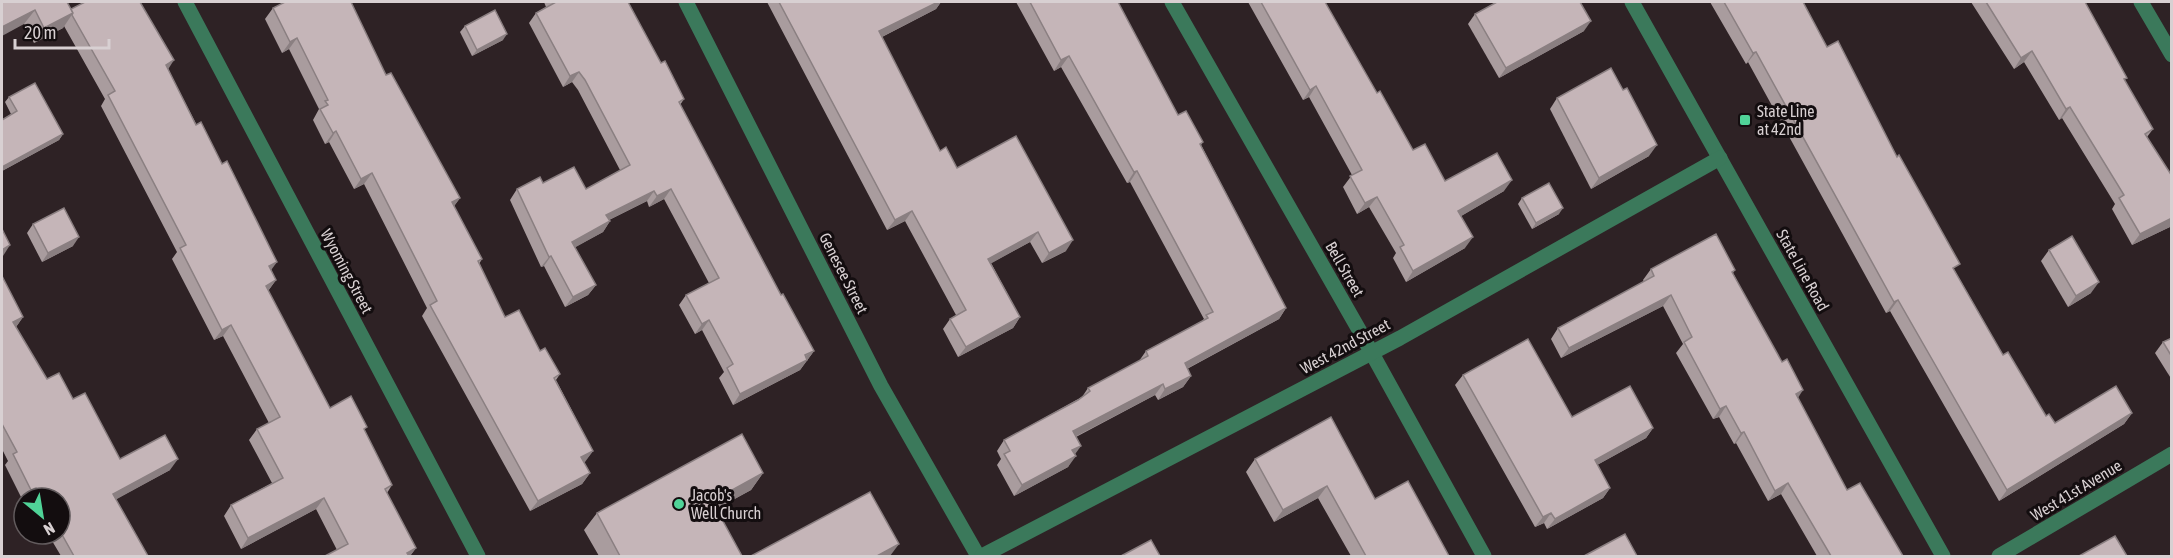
<svg xmlns="http://www.w3.org/2000/svg" width="2173" height="558" font-family="'Asap Condensed',sans-serif">
<rect width="100%" height="100%" fill="#2e2225"/>
<g fill="none" stroke-linecap="round" stroke-linejoin="round">
<g stroke="#3b795b" stroke-width="15">
<polyline points="185,2 478,556"/>
<polyline points="686,2 881,386 978,556"/>
<polyline points="1172,2 1358,328 1484,556"/>
<polyline points="1632,2 1943,556"/>
<polyline points="2141,2 2172,55"/>
<polyline points="982,556 1400,338 1720,158"/>
<polyline points="1999,556 2172,454"/>
</g>
</g>
<g fill="#a99c9e">
<polygon points="2,2 71,9 168,69 276,280 268,291 330,408 365,431 392,485 387,493 416,548 410,556 325,556 337,550 316,509 241,549 224,516 231,505 272,483 249,440 257,429 269,423 223,336 214,340 172,259 177,252 101,106 105,99 64,26 63,28 34,43 24,24"/>
<polygon points="544,2 628,2 661,63 684,99 680,105 781,295 814,351 800,370 733,405 719,378 724,372 702,330 695,334 679,305 686,295 709,283 664,199 649,207 647,201 609,220 610,221 603,232 575,247 596,285 588,295 565,307 544,266 541,267 510,200 517,189 543,183 586,189 620,170 578,90 572,82 563,87 529,23 536,13 546,7"/>
<polygon points="767,2 941,2 936,9 882,37 940,151 957,168 1066,251 1042,263 1030,242 991,263 1020,317 1013,328 958,357 943,329 950,319 956,315 905,221 887,230"/>
<polygon points="1016,2 1118,2 1178,115 1203,142 1201,145 1286,308 1279,319 1187,369 1191,376 1183,387 1158,400 1155,395 1076,437 1075,454 1068,467 1014,496 997,465 1001,459 997,451 1004,440 1082,397 1088,388 1139,361 1146,351 1202,321 1204,319 1130,182 1127,183 1061,67 1054,71"/>
<polygon points="1248,2 1325,2 1377,93 1413,150 1445,181 1504,191 1461,216 1465,248 1406,282 1393,258 1396,253 1369,207 1357,214 1343,187 1352,175 1309,97 1303,100"/>
<polygon points="1710,2 1803,2 1827,47 2003,355 2046,416 2055,423 2132,413 2124,424 1999,501 1890,311 1886,313 1748,62 1746,64"/>
<polygon points="1971,2 2085,2 2125,81 2153,129 2147,137 2172,226 2132,245 2112,209 2115,204 2062,118 2059,120 2024,62 2014,69"/>
<polygon points="273,8 386,75 460,198 454,206 482,259 479,264 505,317 540,351 560,374 556,380 593,451 584,462 590,473 582,484 530,511 422,316 427,308 364,184 354,189 329,142 325,144 313,120 319,109 289,49 282,53 265,19"/>
<polygon points="1475,14 1584,31 1499,78 1468,24"/>
<polygon points="465,26 503,40 472,56 460,32"/>
<polygon points="9,97 63,134 59,140 2,171 2,120 11,114 5,102"/>
<polygon points="1557,98 1649,156 1591,189 1550,109"/>
<polygon points="1522,198 1559,214 1532,229 1518,204"/>
<polygon points="33,224 73,246 42,262 27,233"/>
<polygon points="2049,250 2091,293 2068,307 2041,261"/>
<polygon points="1651,269 1735,270 1733,273 1798,398 1847,490 1903,556 1817,556 1781,494 1768,501 1736,443 1734,444 1719,417 1713,419 1676,353 1683,344 1663,306 1561,358 1551,339 1558,328 1644,282 1643,280"/>
<polygon points="2,276 23,317 16,327 47,379 73,399 120,459 170,470 116,499 148,556 61,556 48,534 60,534 60,498 24,498 23,501 5,465 8,461 2,449"/>
<polygon points="2172,338 2172,380 2155,353 2163,342"/>
<polygon points="1463,375 1572,417 1653,428 1646,438 1597,465 1610,488 1603,498 1547,529 1544,523 1535,527 1455,385"/>
<polygon points="1255,459 1375,499 1449,556 1351,556 1318,498 1274,522 1246,472"/>
<polygon points="763,473 751,490 716,509 742,556 599,556 584,530 597,513"/>
</g>
<g fill="#8a7f81">
<polygon points="938,2 941,2 936,9 872,42 879,31"/>
<polygon points="35,10 24,24 2,36 2,27"/>
<polygon points="73,13 63,28 34,43 44,28"/>
<polygon points="1591,21 1584,31 1499,78 1506,68"/>
<polygon points="507,34 503,40 472,56 477,50"/>
<polygon points="297,38 289,49 282,53 290,42"/>
<polygon points="2032,51 2024,62 2014,69 2021,58"/>
<polygon points="1756,52 1748,62 1746,64 1753,53"/>
<polygon points="1069,56 1061,67 1054,71 1061,60"/>
<polygon points="174,60 167,71 166,65"/>
<polygon points="579,72 572,82 563,87 570,76"/>
<polygon points="1316,86 1309,97 1303,100 1310,90"/>
<polygon points="2070,107 2062,118 2059,120 2066,109"/>
<polygon points="336,131 329,142 325,144 333,133"/>
<polygon points="63,134 59,140 2,171 2,167"/>
<polygon points="1657,145 1649,156 1591,189 1599,178"/>
<polygon points="1137,171 1130,182 1127,183 1134,172"/>
<polygon points="372,173 364,184 354,189 361,179"/>
<polygon points="1512,180 1504,191 1451,222 1458,211"/>
<polygon points="671,189 664,199 649,207 657,196"/>
<polygon points="654,191 647,201 599,225 606,215"/>
<polygon points="1377,197 1369,207 1357,214 1365,203"/>
<polygon points="460,198 452,209 452,202"/>
<polygon points="1563,208 1559,214 1532,229 1536,223"/>
<polygon points="912,211 905,221 887,230 895,220"/>
<polygon points="2172,218 2172,226 2132,245 2140,234"/>
<polygon points="610,221 603,232 565,253 572,242"/>
<polygon points="1038,232 1030,242 981,269 988,259"/>
<polygon points="79,237 73,246 42,262 48,253"/>
<polygon points="1473,237 1465,248 1406,282 1413,271"/>
<polygon points="1073,240 1066,251 1042,263 1049,253"/>
<polygon points="10,245 3,256 2,257 2,250"/>
<polygon points="551,256 544,266 541,267 549,257"/>
<polygon points="277,262 269,273 269,266"/>
<polygon points="276,280 268,291 266,286"/>
<polygon points="2099,282 2091,293 2068,307 2076,296"/>
<polygon points="596,285 588,295 565,307 573,297"/>
<polygon points="1671,295 1663,306 1561,358 1569,348"/>
<polygon points="1898,300 1890,311 1886,313 1894,302"/>
<polygon points="1286,308 1279,319 1177,374 1185,363"/>
<polygon points="23,317 16,327 13,322"/>
<polygon points="1020,317 1013,328 958,357 966,347"/>
<polygon points="709,320 702,330 695,334 702,324"/>
<polygon points="231,325 223,336 214,340 222,330"/>
<polygon points="814,351 800,370 733,405 740,394"/>
<polygon points="1191,376 1183,387 1158,400 1165,389"/>
<polygon points="1163,384 1155,395 1065,442 1073,431"/>
<polygon points="1803,390 1796,401 1796,394"/>
<polygon points="1726,406 1719,417 1713,419 1720,409"/>
<polygon points="2132,413 2124,424 1999,501 2007,490"/>
<polygon points="1653,428 1646,438 1588,470 1595,460"/>
<polygon points="1744,432 1736,443 1734,444 1741,433"/>
<polygon points="1081,446 1073,457 1072,450"/>
<polygon points="593,451 585,462 573,468 581,457"/>
<polygon points="1076,456 1068,467 1014,496 1022,485"/>
<polygon points="178,459 170,470 106,505 113,494"/>
<polygon points="590,473 582,484 530,511 538,501"/>
<polygon points="763,473 751,490 700,518 712,501"/>
<polygon points="1788,483 1781,494 1768,501 1775,491"/>
<polygon points="1327,486 1318,498 1274,522 1283,510"/>
<polygon points="36,488 29,498 26,498 31,490"/>
<polygon points="1610,488 1603,498 1547,529 1555,519"/>
<polygon points="324,498 316,509 241,549 248,538"/>
<polygon points="1551,513 1544,523 1535,527 1543,517"/>
<polygon points="899,544 890,556 877,556"/>
<polygon points="416,548 410,556 404,556 407,553"/>
</g>
<g fill="#c5b5b8" stroke="#8a7f81" stroke-width="1.5">
<polygon points="2,2 67,2 73,13 44,28 35,10 2,27"/>
<polygon points="85,2 140,2 174,60 166,65 196,125 201,122 222,164 227,161 277,262 269,266 276,280 266,286 330,408 351,396 367,427 364,429 392,485 385,489 416,548 407,553 409,556 325,556 348,544 324,498 248,538 231,505 283,478 257,429 280,417 231,325 222,330 180,248 186,245 108,95 115,91 72,15 73,13 71,9"/>
<polygon points="285,2 351,2 386,75 391,73 460,198 452,202 482,259 478,261 505,317 519,310 540,351 545,348 560,374 554,378 593,451 581,457 590,473 538,501 430,305 437,301 372,173 361,179 336,131 333,133 320,109 328,105 325,101 328,100 297,38 290,42 273,8"/>
<polygon points="556,2 628,2 661,63 665,61 684,99 679,102 781,295 783,294 814,351 805,355 807,360 740,394 727,368 733,364 709,320 702,324 686,295 719,278 671,189 657,196 654,191 606,215 610,221 572,242 596,285 573,297 551,256 549,257 517,189 540,177 543,183 574,167 586,189 630,165 585,80 579,72 570,76 536,13"/>
<polygon points="779,2 938,2 879,31 940,151 946,147 957,168 1016,136 1073,240 1049,253 1038,232 988,259 1020,317 966,347 950,319 966,310 912,211 895,220"/>
<polygon points="1030,2 1118,2 1178,115 1186,111 1203,142 1200,144 1286,308 1185,363 1191,376 1165,389 1163,384 1073,431 1081,446 1072,450 1076,456 1022,485 1004,454 1010,451 1004,440 1078,400 1090,391 1088,388 1148,356 1146,351 1208,318 1206,315 1213,312 1137,171 1134,172 1069,56 1061,60"/>
<polygon points="1261,2 1325,2 1377,93 1380,91 1413,150 1425,144 1445,181 1497,153 1512,180 1458,211 1473,237 1413,271 1400,247 1404,245 1377,197 1365,203 1350,176 1362,170 1316,86 1310,90"/>
<polygon points="1497,2 1580,2 1591,21 1506,68 1475,14"/>
<polygon points="1724,2 1803,2 1827,47 1838,41 1897,157 1899,155 1960,264 1953,268 2003,355 2008,352 2046,416 2049,414 2055,423 2116,386 2132,413 2007,490 1898,300 1894,302 1756,52 1753,53"/>
<polygon points="1986,2 2085,2 2127,78 2124,79 2153,129 2145,134 2172,176 2172,218 2140,234 2119,198 2124,195 2070,107 2066,109 2032,51 2021,58"/>
<polygon points="495,10 507,34 477,50 465,26"/>
<polygon points="1611,68 1623,90 1627,88 1657,145 1599,178 1557,98"/>
<polygon points="35,83 63,134 2,167 2,120 17,111 9,97"/>
<polygon points="1549,183 1563,208 1536,223 1522,198"/>
<polygon points="64,208 79,237 48,253 33,224"/>
<polygon points="2,229 10,245 2,250"/>
<polygon points="1716,234 1735,270 1732,272 1782,362 1787,359 1803,390 1796,394 1847,490 1860,483 1903,556 1831,556 1788,483 1775,491 1744,432 1741,433 1726,406 1720,409 1684,342 1692,337 1671,295 1569,348 1558,328 1654,276 1651,269"/>
<polygon points="2072,236 2099,282 2076,296 2049,250"/>
<polygon points="2,276 23,317 13,322 47,379 59,373 73,399 85,393 120,459 165,435 178,459 113,494 148,556 74,556 60,531 60,498 42,498 36,488 31,490 13,454 17,452 2,424"/>
<polygon points="2172,338 2172,357 2163,342"/>
<polygon points="1528,339 1572,417 1630,386 1653,428 1595,460 1610,488 1555,519 1551,513 1543,517 1463,375"/>
<polygon points="1331,417 1375,499 1408,481 1449,556 1366,556 1327,486 1283,510 1255,459"/>
<polygon points="742,434 763,473 712,501 742,556 620,556 597,513"/>
<polygon points="870,492 899,544 877,556 751,556"/>
<polygon points="1625,534 1637,556 1584,556"/>
<polygon points="2115,536 2127,556 2079,556"/>
<polygon points="1151,540 1160,556 1121,556"/>
</g>
<g fill="#50d398" stroke="#130d0f" stroke-width="2">
<rect x="1739" y="114" width="12" height="12" rx="3"/>
<circle cx="679" cy="504" r="6"/>
</g>
<g text-anchor="middle" dominant-baseline="central" stroke-width="6" stroke-linejoin="round" paint-order="stroke">
<g font-size="16" fill="#d8d0d2" stroke="#130d0f" text-anchor="start">
<text x="1757" y="111">State Line<tspan x="1757" dy="18">at 42nd</tspan></text>
<text x="691" y="495">Jacob's<tspan x="691" dy="18">Well Church</tspan></text>
</g>
<g font-size="16" fill="#d8d0d2" stroke="#130d0f">
<text transform="translate(1345 269) rotate(60)">Bell Street</text>
<text transform="translate(1803 270) rotate(61)">State Line Road</text>
<text transform="translate(347 271) rotate(62)">Wyoming Street</text>
<text transform="translate(844 273) rotate(63)">Genesee Street</text>
<text transform="translate(1345 346) rotate(-28)">West 42nd Street</text>
<text transform="translate(2076 490) rotate(-31)">West 41st Avenue</text>
</g>
</g>
<rect width="2173" height="558" fill="none" stroke="#d8d0d2" stroke-width="6"/>
<g transform="translate(42 516) rotate(150)"><circle r="28" fill="#130d0f" stroke="#625b5d" stroke-width="1.5"/>
<path d="M0-4.5L10 22L0 15L-10 22Z" fill="#50d398"/>
<text y="-9" font-size="16" font-weight="bold" text-anchor="middle" fill="#d8d0d2">N</text>
</g>
<path d="M15 39v9h94v-9" fill="none" stroke="#d8d0d2" stroke-width="3"/>
<text x="24" y="39" font-size="18" fill="#d8d0d2" stroke="#130d0f" stroke-width="4.5" paint-order="stroke">20 m</text>
</svg>
